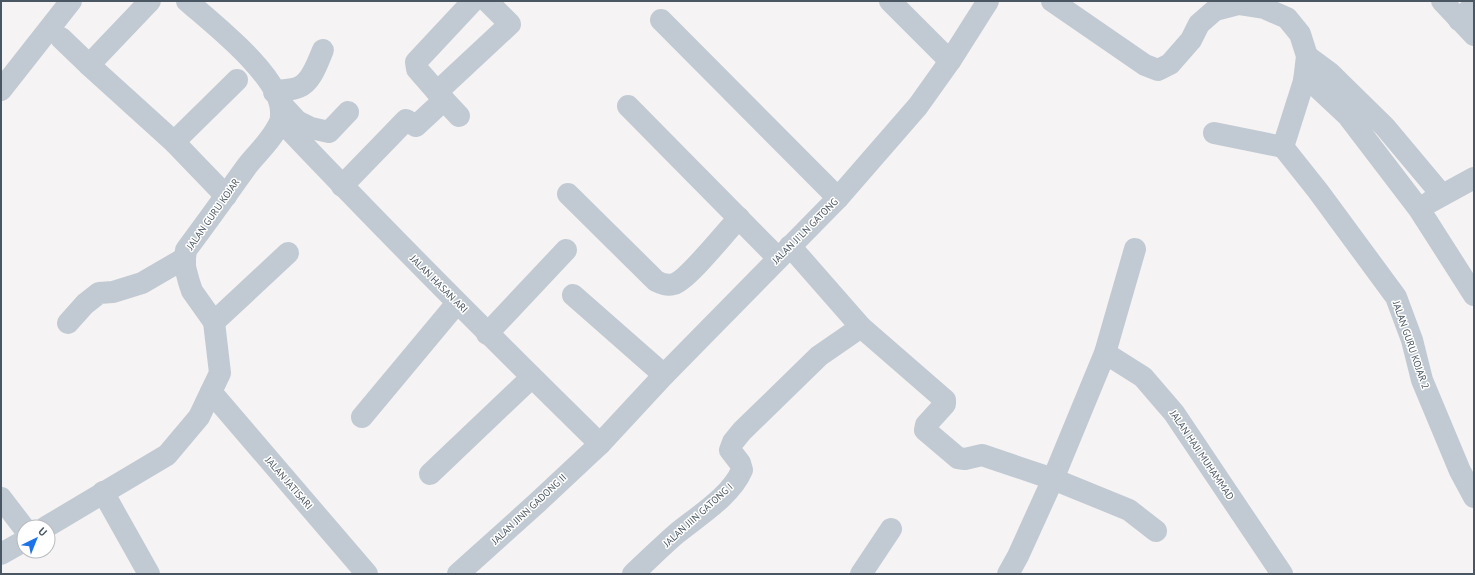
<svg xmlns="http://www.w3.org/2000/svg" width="1475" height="575" font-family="'PT Sans',sans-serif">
<rect width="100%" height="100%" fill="#f5f3f3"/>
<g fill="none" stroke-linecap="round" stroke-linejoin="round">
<g stroke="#c1cad2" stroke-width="22">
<polyline points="890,1 950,61"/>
<polyline points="1052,1 1145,65 1158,70 1170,64 1191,40 1199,24 1215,10 1238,4 1264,8 1287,18 1300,34 1307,56 1304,81 1283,147"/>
<polyline points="1442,1 1474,35"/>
<polyline points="661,20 838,198"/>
<polyline points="1459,20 1474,5"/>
<polyline points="61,38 89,65 174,142 226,196"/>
<polyline points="1307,56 1330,73 1385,127 1442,195"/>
<polyline points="89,65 150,1"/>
<polyline points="1304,81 1316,86 1348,116 1419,209 1474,295"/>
<polyline points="1,90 71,1"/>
<path d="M274 92C282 90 293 90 299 87 312 82 318 61 323 50"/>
<polyline points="437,92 510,24 487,1"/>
<polyline points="444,100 459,116"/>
<polyline points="628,106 778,258"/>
<polyline points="284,107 297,121 311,128 329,132 348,112"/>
<path d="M281 121C385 231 492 338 600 444"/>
<polyline points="1214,133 1283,147"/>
<polyline points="174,142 237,80"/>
<polyline points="1283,147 1318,191 1396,297 1412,340 1422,380 1460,471 1474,497"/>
<polyline points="342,186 406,120 416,126 444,100 417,69 416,62 473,1"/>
<path d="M568 194 656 281C662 284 667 286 674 284 688 280 726 231 739 218"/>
<polyline points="1430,202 1474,178"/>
<polyline points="790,246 861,327 945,400 945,404 926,425 925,430 958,458 965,459 982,455 1053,479 1129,510 1156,531"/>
<polyline points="573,295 664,375"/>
<polyline points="214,322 288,253"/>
<polyline points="68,323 85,304 99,293 113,292 142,283 185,258"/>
<polyline points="487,334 566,250"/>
<polyline points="1105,353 1143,377 1174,413 1282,574"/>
<polyline points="211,392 367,574"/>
<polyline points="362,417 457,303"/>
<polyline points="430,474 532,377"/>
<polyline points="103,492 149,574"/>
<polyline points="1,498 24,528"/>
<path d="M46 527 167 455 199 417 220 373 214 322 192 291 189 282 185 267V258L186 250C207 222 227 194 247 166 258 152 273 139 280 122 281 120 281 116 281 113 282 77 213 24 187 1"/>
<polyline points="1,554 24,541"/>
<polyline points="458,574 538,502 600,444 664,375 838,198 918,106 950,61 988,1"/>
<path d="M633 574C647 561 661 547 676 534 698 516 731 496 742 470L740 463 730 450 733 442 742 431 819 356 861 327"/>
<polyline points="861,574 891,529"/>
<polyline points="1008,574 1018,556 1053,479 1105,353 1135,249"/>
</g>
</g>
<g text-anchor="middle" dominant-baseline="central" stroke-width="3" stroke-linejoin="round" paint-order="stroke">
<g font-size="10" fill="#4a5661" stroke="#fff">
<text transform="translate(213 214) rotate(-55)">JALAN GURU KOJAR</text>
<text transform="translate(805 231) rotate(-45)">JALAN JI'LN GATONG</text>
<text transform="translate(439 284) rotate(45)">JALAN HASAN ARI</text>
<text transform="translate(1411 345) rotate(71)">JALAN GURU KOJAR 2</text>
<text transform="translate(1202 455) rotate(56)">JALAN HAJI MUHAMMAD</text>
<text transform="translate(289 483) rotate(49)">JALAN JATISARI</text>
<text transform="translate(529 509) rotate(-43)">JALAN JINN GADONG II</text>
<text transform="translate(698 515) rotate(-42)">JALAN JIIN GATONG I</text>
</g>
</g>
<rect width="1475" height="575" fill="none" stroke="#4a5661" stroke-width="4"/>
<g transform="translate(36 539) rotate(43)"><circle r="19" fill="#ffffff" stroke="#b7bbc0"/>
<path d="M0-3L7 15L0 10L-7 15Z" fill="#1a73e8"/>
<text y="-6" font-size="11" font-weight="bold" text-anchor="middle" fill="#4a5661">U</text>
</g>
</svg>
